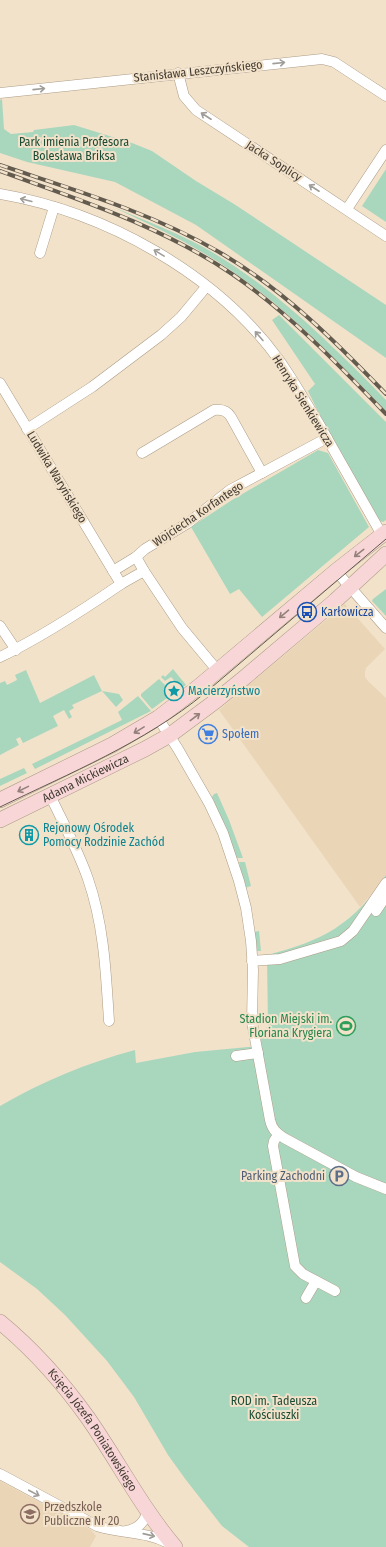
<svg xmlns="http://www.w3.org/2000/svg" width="386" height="1547" font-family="'Fira Sans Condensed',sans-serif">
<rect width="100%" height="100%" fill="#f3e2ca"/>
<g fill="#ead5b7">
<polygon points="345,604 385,649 366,668 365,672 365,677 368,681 386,698 386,875 378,887 360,907 219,710"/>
<polygon points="0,1481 91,1530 96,1536 90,1547 0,1547"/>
</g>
<g fill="#a9d7be">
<polygon points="2,99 4,129 11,134 33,132 34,130 74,125 132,143 152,151 196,181 234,204 386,305 386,358 196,225 115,182 27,162 0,153 0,100"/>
<polygon points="386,169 386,222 362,206"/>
<path d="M113 207C144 220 176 232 205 248 274 287 331 344 386 400V411C330 354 275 295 205 254 176 236 144 222 113 207Z"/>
<polygon points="279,315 386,422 386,520 383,522 378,520 338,452 308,391 315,384 272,320"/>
<polygon points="318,450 328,453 369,527 262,617 239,589 230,594 191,527 232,500"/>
<polygon points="386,589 386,616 372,601 373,599"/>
<polygon points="173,669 186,685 181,688 171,677 165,681 161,677 163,675 165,677"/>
<polygon points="26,670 40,703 94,675 102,691 119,694 123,700 116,707 102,691 72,705 74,708 69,711 72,717 69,719 64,710 53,716 58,726 23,743 20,737 16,739 19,745 0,755 0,683 5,681 7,685 17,680 15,675"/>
<polygon points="159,679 165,685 170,681 178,690 152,709 141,696 141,694"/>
<polygon points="138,696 151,711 35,769 32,764 122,720 118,712"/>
<polygon points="24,768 27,773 0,786 0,779"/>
<polygon points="217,793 229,820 243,858 237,858 212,797 214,794"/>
<polygon points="239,862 245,862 251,886 245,888"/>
<path d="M386 875V1547H249L222 1526 186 1480 168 1455 134 1397 107 1361 65 1315 37 1289 0 1262V1106C43 1081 87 1063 135 1050L136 1063 195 1052 258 1046V1037L268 1026 267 957H265V954L267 955C323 941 354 924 386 875Z"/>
<polygon points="259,931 261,951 256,951 254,932"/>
</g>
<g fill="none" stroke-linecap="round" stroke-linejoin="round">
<g stroke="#ac9c86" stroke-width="11">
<g id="street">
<polyline points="178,73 184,96 196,110 386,236"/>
<polyline points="0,93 322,59 334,62 386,96"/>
<path d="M0 194C105 212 216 273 279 360 294 381 306 403 319 424 340 461 361 498 382 535"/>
<polyline points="347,209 386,150"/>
<polyline points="40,253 54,207"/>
<polyline points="0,383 121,584 144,571 182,628 217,670"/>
<polyline points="27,429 92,387 161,335 181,317 206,287"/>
<path d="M142 453 214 410C221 409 227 410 231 417L262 473"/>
<polyline points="136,557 145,549 188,523 230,490 327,438"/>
<polyline points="113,571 136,557 144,571"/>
<polyline points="336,571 386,628"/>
<polyline points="0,626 16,650"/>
<path d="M0 657C42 637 83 610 121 584"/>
<path d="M158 718 178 749 209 803 223 833 239 881 246 908 251 941 253 970 252 1022 270 1120C272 1129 276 1133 284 1138L356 1177 386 1189"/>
<path d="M50 795C63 823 78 850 88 879 104 925 106 973 109 1021"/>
<polyline points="376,911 386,896"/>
<polyline points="252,961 280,959 341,941 353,931 386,883"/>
<polyline points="236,1056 258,1053"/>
<polyline points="278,1135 274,1141 273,1146 295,1266 303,1274 335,1291"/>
<polyline points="306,1298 316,1281"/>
<path d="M0 1474 97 1526C122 1534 147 1531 170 1544"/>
<path d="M126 1531C137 1529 146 1522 147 1510"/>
</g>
</g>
<g stroke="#ac9c86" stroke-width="16">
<g id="secondary">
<polyline points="0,800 112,745 158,718 197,688 336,571 386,532"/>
<path id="s1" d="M0 820 145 749 170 735 217 700 244 678 335 601 386 554"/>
<path id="s2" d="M0 1322C34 1350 63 1383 88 1418 118 1461 141 1507 175 1547"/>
</g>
</g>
<use href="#street" stroke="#fff" stroke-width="10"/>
<use href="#secondary" stroke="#f8d6d7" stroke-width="15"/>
<path stroke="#645b4f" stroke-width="1" d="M0 807C70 773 144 743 205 693L386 539"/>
<g stroke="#645b4f" stroke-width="4">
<g id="rail">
<path d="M0 165C74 190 150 212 219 252 283 289 335 341 386 394"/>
<path d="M0 171C80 200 161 226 232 274 289 313 338 364 386 414"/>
</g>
</g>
<use href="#rail" stroke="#f3e2ca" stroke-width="2.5" stroke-dasharray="8" stroke-linecap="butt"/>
</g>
<defs><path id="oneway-shaft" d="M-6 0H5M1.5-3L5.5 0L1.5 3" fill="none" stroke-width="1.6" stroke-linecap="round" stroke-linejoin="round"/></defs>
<g stroke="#a09d98">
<use href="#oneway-shaft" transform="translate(279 63) rotate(-6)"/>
<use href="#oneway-shaft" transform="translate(39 89) rotate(-6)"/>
<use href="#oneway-shaft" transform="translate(206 116) rotate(-147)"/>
<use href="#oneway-shaft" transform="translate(314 188) rotate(-147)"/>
<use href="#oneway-shaft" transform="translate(26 200) rotate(-166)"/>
<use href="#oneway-shaft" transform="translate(159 253) rotate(-149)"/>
<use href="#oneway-shaft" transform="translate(259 336) rotate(-131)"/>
<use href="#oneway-shaft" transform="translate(34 1493) rotate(28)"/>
<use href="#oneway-shaft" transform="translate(149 1535) rotate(13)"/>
</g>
<g stroke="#94817c">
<use href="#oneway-shaft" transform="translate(359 553) rotate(142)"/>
<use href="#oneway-shaft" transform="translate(284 614) rotate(140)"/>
<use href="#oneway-shaft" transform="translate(195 717) rotate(-37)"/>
<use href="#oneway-shaft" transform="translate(139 730) rotate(149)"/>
<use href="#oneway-shaft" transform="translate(23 789) rotate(154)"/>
</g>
<defs>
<g id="bus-ring" transform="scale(1)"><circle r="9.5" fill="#f3e2ca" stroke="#1a4fb4" stroke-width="1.5"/><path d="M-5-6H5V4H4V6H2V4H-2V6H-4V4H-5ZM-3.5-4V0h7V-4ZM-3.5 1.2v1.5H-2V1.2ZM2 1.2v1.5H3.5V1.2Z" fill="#1a4fb4"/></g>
<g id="sight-ring" transform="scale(1)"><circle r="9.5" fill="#f3e2ca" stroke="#0f9aa8" stroke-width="1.5"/><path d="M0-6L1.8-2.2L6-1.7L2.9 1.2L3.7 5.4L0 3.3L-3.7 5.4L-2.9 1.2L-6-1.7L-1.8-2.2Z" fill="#0f9aa8"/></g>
<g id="supermarket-ring" transform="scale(1)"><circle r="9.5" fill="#f3e2ca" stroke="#3f7fe0" stroke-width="1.5"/><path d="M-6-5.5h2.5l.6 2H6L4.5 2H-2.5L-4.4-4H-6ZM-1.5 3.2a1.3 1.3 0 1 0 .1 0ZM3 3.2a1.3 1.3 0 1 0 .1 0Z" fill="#3f7fe0"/></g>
<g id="building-ring" transform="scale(1)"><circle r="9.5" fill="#f3e2ca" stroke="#0f9aa8" stroke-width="1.5"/><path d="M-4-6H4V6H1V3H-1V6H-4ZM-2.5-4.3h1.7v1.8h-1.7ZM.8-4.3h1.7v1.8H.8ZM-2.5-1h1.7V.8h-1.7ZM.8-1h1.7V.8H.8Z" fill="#0f9aa8"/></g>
<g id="stadium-ring" transform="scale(1)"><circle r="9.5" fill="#f3e2ca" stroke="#2e9e5b" stroke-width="1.5"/><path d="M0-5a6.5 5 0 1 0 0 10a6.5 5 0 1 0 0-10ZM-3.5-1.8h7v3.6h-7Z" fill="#2e9e5b"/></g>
<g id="parking-ring" transform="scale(1)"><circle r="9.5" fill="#f3e2ca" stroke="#5c6f8a" stroke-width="1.5"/><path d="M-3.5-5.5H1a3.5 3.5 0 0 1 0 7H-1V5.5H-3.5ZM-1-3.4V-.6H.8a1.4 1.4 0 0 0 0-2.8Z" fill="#5c6f8a"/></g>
<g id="school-ring" transform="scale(1)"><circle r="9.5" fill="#f3e2ca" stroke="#8d6e63" stroke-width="1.5"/><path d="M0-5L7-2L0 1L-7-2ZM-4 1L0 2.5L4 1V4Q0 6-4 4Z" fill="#8d6e63"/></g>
</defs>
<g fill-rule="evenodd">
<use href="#bus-ring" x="307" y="612"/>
<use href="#sight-ring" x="174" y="691"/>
<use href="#supermarket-ring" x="208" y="734"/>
<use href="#building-ring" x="29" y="835"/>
<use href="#stadium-ring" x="346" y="1026"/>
<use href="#parking-ring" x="339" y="1176"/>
<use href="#school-ring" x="30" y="1514"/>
</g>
<g text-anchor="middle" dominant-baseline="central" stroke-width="4" stroke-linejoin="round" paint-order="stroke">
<g font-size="12" fill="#423b32" stroke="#f3e2ca">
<text transform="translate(198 71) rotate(-6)">Stanisława Leszczyńskiego</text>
<text transform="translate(274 161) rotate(33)">Jacka Soplicy</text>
<text transform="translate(303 401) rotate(58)">Henryka Sienkiewicza</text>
<text transform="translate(57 477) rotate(59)">Ludwika Waryńskiego</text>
<text transform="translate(198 514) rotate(-34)">Wojciecha Korfantego</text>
<text stroke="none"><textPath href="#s1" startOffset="95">Adama Mickiewicza</textPath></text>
<text stroke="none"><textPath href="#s2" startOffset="143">Księcia Józefa Poniatowskiego</textPath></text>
</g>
<g font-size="12" fill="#194b34" stroke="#f3e2ca">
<text x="74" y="142">Park imienia Profesora<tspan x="74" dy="14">Bolesława Briksa</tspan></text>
<text x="274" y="1401">ROD im. Tadeusza<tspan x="274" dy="14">Kościuszki</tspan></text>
</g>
<g font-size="12" fill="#164399" stroke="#f3e2ca" text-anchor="start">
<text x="321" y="612">Karłowicza</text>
</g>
<g font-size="12" fill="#0d838f" stroke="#f3e2ca" text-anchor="start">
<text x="188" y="691">Macierzyństwo</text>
<text x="43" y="828">Rejonowy Ośrodek<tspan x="43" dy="14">Pomocy Rodzinie Zachód</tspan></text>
</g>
<g font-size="12" fill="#366cbe" stroke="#f3e2ca" text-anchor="start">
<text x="222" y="734">Społem</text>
</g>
<g font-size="12" fill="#27864d" stroke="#f3e2ca" text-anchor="end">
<text x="332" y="1019">Stadion Miejski im.<tspan x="332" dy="14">Floriana Krygiera</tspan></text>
</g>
<g font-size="12" fill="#4e5e75" stroke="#f3e2ca" text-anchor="end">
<text x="325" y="1176">Parking Zachodni</text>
</g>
<g font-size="12" fill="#785e54" stroke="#f3e2ca" text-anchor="start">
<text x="44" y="1507">Przedszkole<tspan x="44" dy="14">Publiczne Nr 20</tspan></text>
</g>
</g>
</svg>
